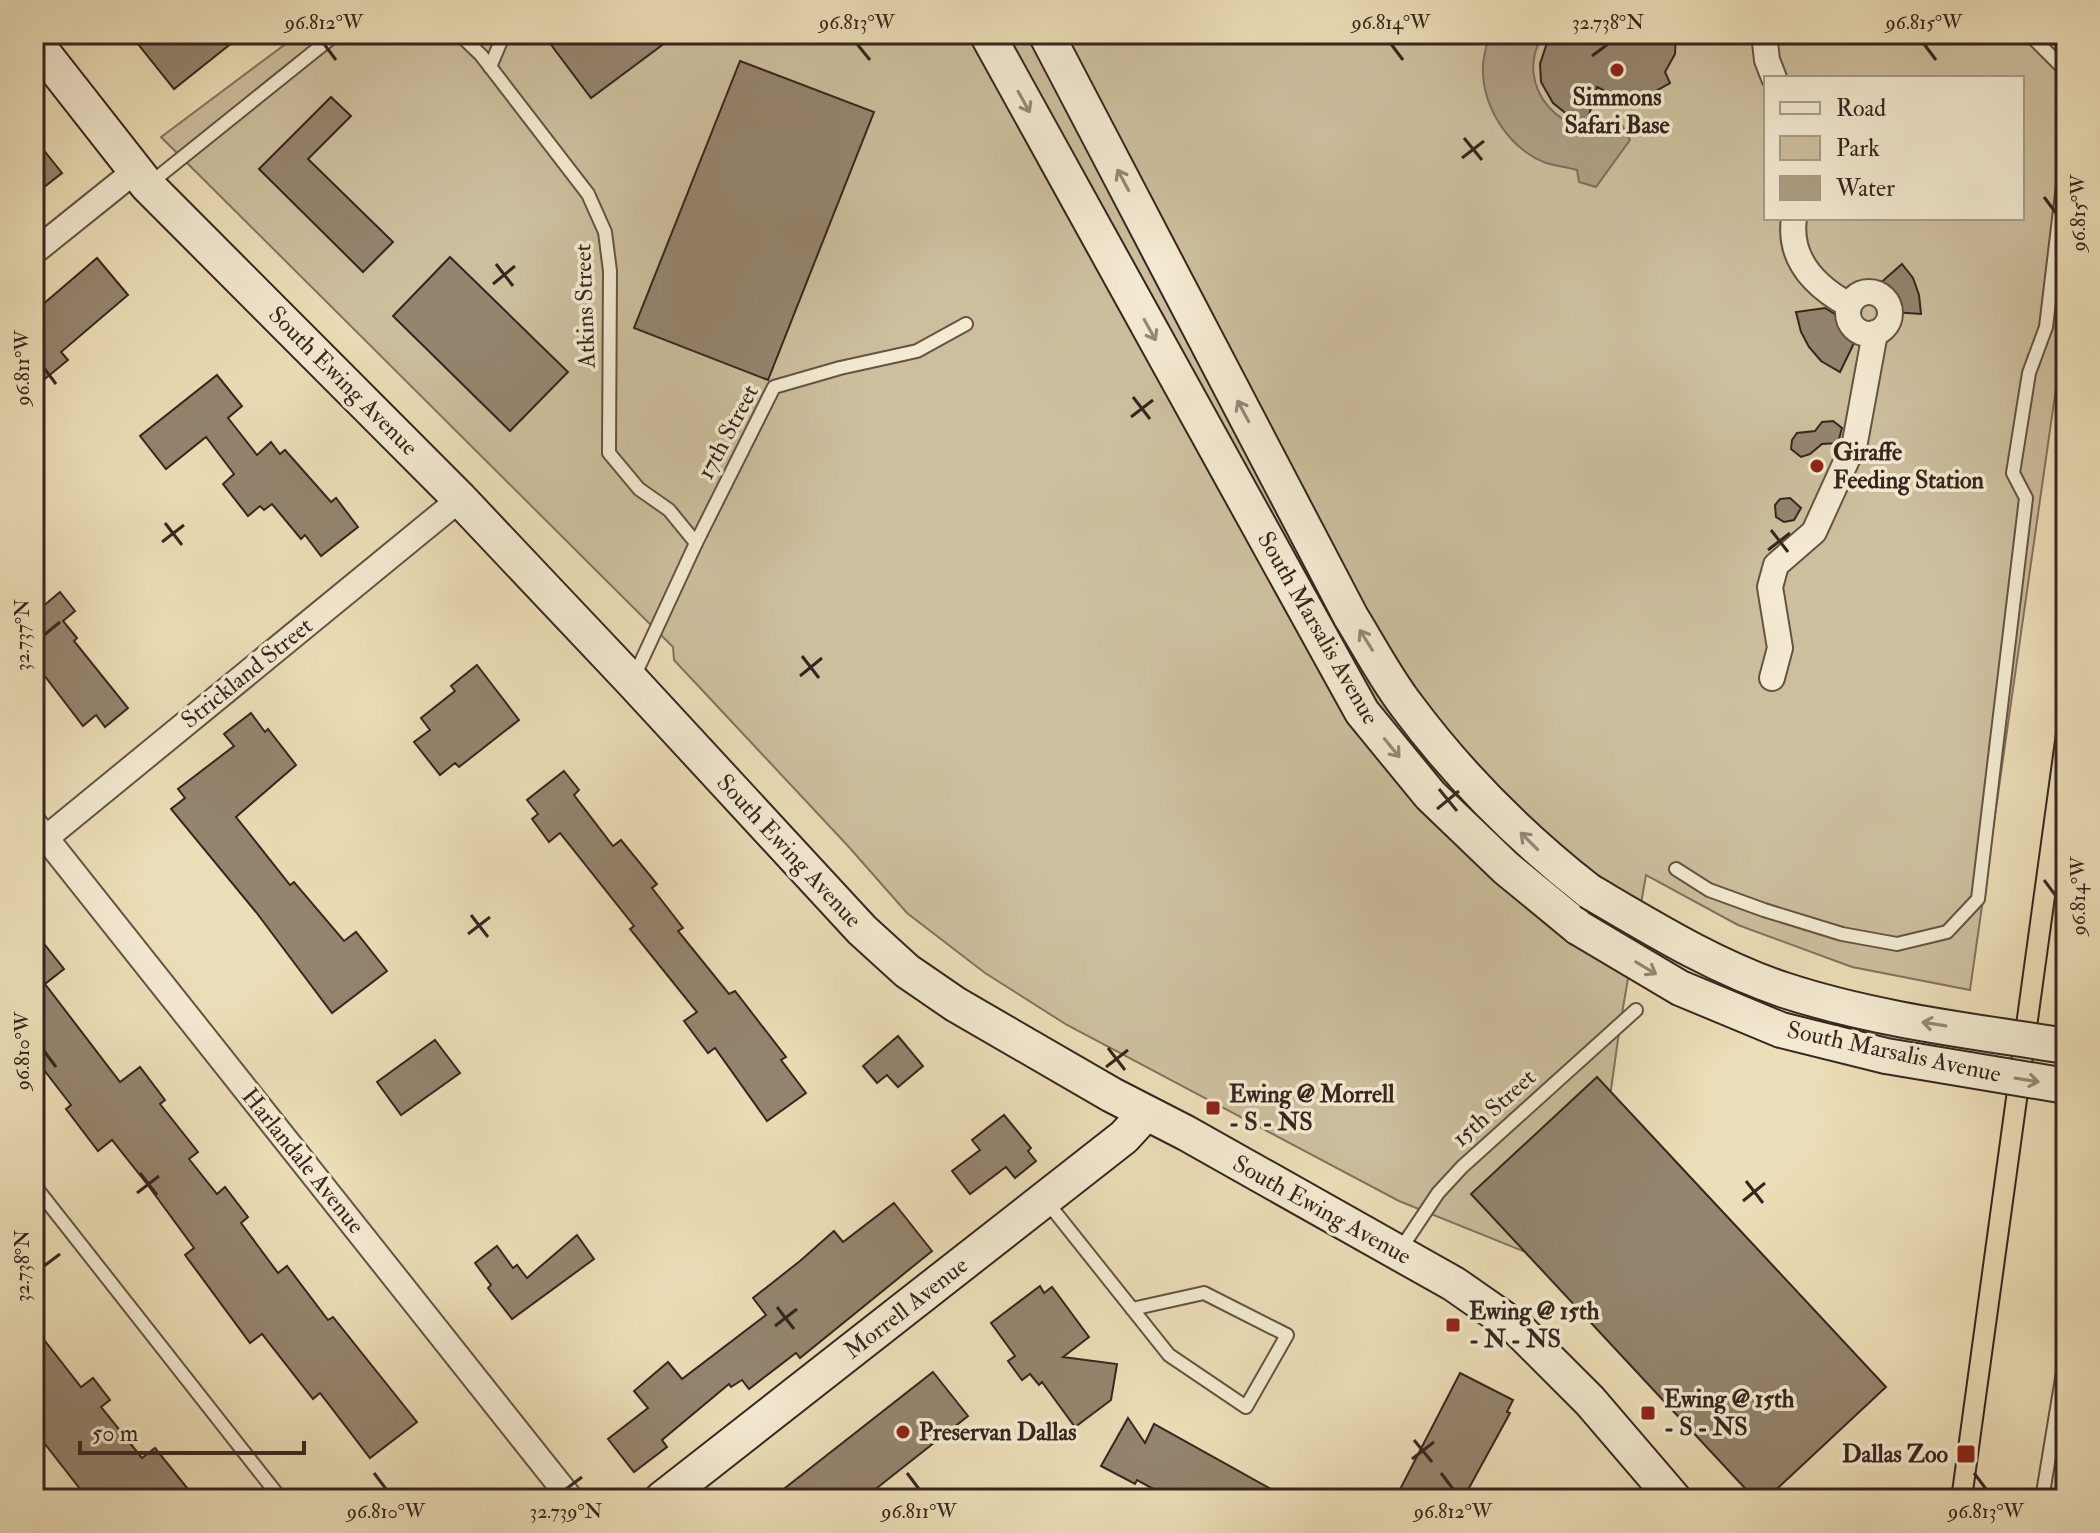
<svg xmlns="http://www.w3.org/2000/svg" width="2100" height="1533" font-family="'IM FELL Double Pica',serif">
<rect width="100%" height="100%" fill="#ecdeb8"/>
<filter id="stains"><feTurbulence type="fractalNoise" baseFrequency=".0025" numOctaves="4"/><feColorMatrix values="0 0 0 0 .2 0 0 0 0 .09 0 0 0 0 .02 0 0 0 .5 -.17"/></filter>
<radialGradient id="worn" r=".72"><stop offset=".6" stop-color="#630" stop-opacity="0"/><stop offset="1" stop-color="#630" stop-opacity=".3"/></radialGradient>
<path fill="#cdbf9e" stroke="#82725e" stroke-width="2" fill-rule="evenodd" d="M299 34H2066V318L1970 990 1852 967 1738 925 1646 875 1620 1025 1585 1276 1399 1201 1067 1025 985 973 907 913 848 846 674 660 673 647 161 137ZM1766 78H2022V218H1766Z"/>
<path fill="#ae9f84" stroke="#7e6e5c" stroke-width="2" d="M1489 34H1544C1509 85 1566 148 1621 123L1630 140 1596 187 1579 182 1577 170C1567 167 1556 166 1546 163 1508 148 1481 106 1483 64 1484 55 1487 44 1489 34Z"/>
<g fill="#95856f" stroke="#36251f" stroke-width="2">
<polygon points="130,34 243,34 174,89"/>
<polygon points="543,34 677,34 591,98"/>
<polygon points="1550,34 1569,44 1592,34 1676,34 1675,54 1665,72 1670,83 1638,101 1632,102 1625,101 1597,87 1587,122 1568,115 1553,103 1541,82 1540,64"/>
<polygon points="740,61 874,112 768,380 634,328"/>
<polygon points="331,97 351,116 308,159 393,242 363,272 259,169"/>
<polygon points="34,138 62,173 34,195"/>
<polygon points="450,257 568,372 510,431 393,316"/>
<polygon points="97,258 128,295 61,352 68,360 34,388 34,312"/>
<polygon points="1902,264 1913,278 1919,295 1921,314 1893,312 1886,294 1878,285"/>
<polygon points="1825,308 1841,318 1858,335 1840,372 1821,361 1809,347 1801,332 1796,312"/>
<polygon points="217,375 242,406 228,418 257,455 271,442 280,454 285,450 331,502 336,498 358,527 321,556 305,535 301,539 272,504 264,510 260,506 248,516 223,484 234,474 206,437 166,469 140,436"/>
<polygon points="1833,421 1842,428 1838,443 1822,444 1810,454 1801,457 1791,449 1792,440 1797,433 1815,431 1822,422"/>
<polygon points="1790,498 1801,508 1794,520 1784,522 1776,517 1775,505 1780,499"/>
<polygon points="60,592 75,611 63,621 77,638 74,641 128,708 105,727 96,715 83,726 34,662 34,614"/>
<polygon points="477,665 519,720 459,767 455,763 440,775 414,742 430,730 421,718 455,691 451,686"/>
<polygon points="251,713 265,732 268,729 296,765 236,817 290,885 294,882 344,941 356,932 387,971 332,1013 256,912 171,809 185,798 178,789 234,746 224,734"/>
<polygon points="564,771 579,790 574,795 613,846 621,840 657,884 652,888 683,928 678,931 729,994 735,991 786,1057 781,1060 806,1093 767,1121 715,1048 708,1053 684,1021 697,1012 630,929 634,926 560,833 549,842 532,819 538,814 527,800"/>
<polygon points="34,931 64,969 45,984 120,1082 140,1067 165,1100 160,1104 198,1152 189,1159 217,1194 225,1187 248,1217 241,1223 278,1273 287,1266 328,1320 333,1317 417,1422 370,1458 320,1393 313,1399 262,1334 250,1343 185,1255 194,1248 147,1184 112,1140 98,1151 66,1109 71,1105 34,1057"/>
<polygon points="898,1036 923,1066 898,1087 887,1075 877,1083 863,1066"/>
<polygon points="435,1040 460,1073 401,1115 377,1082"/>
<polygon points="1597,1077 1886,1387 1766,1499 1755,1499 1471,1194"/>
<polygon points="1004,1115 1031,1148 1028,1151 1036,1161 1015,1178 1006,1167 970,1194 952,1171 980,1150 972,1140"/>
<polygon points="894,1203 932,1251 800,1358 796,1353 749,1389 742,1380 731,1387 729,1384 662,1440 667,1447 634,1472 608,1439 648,1408 634,1391 668,1362 682,1379 766,1315 753,1298 800,1261 834,1231 843,1242"/>
<polygon points="577,1235 594,1259 512,1319 488,1288 491,1285 475,1263 497,1246 513,1268 517,1265 527,1278"/>
<polygon points="1040,1286 1044,1293 1052,1287 1089,1337 1063,1357 1117,1364 1111,1400 1075,1427 1042,1382 1039,1385 1030,1374 1022,1380 1008,1361 1015,1356 991,1323"/>
<polygon points="34,1327 81,1387 93,1378 110,1400 101,1407 142,1458 155,1448 196,1499 88,1499 34,1430"/>
<polygon points="933,1372 968,1416 911,1461 863,1499 771,1499"/>
<polygon points="1460,1373 1513,1400 1507,1412 1510,1413 1463,1499 1395,1499"/>
<polygon points="1128,1418 1145,1443 1154,1424 1289,1499 1172,1499 1137,1480 1135,1484 1101,1466"/>
</g>
<g fill="none" stroke-linecap="round" stroke-linejoin="round">
<g stroke="#645345" stroke-width="16">
<g id="lane">
<polyline points="459,34 481,55 588,194 605,232 610,271 609,453 639,489 669,510 696,543"/>
<polyline points="2029,34 2066,71"/>
<polyline points="490,67 504,34"/>
<polyline points="148,185 336,34"/>
<polyline points="634,677 696,543 774,387 840,368 917,351 966,324"/>
<polyline points="1676,869 1709,890 1764,910 1842,934 1897,944 1947,932 1978,899 2026,498 2013,473 2029,373 2046,327 2066,160"/>
<polyline points="34,1185 281,1499"/>
<polyline points="1047,1202 1169,1355 1246,1407 1287,1335 1204,1293 1132,1309"/>
<polyline points="1400,1250 1438,1193 1462,1167 1636,1010"/>
<polyline points="2042,1499 2066,1354"/>
</g>
</g>
<g stroke="#645345" stroke-width="28">
<g id="street">
<polyline points="1764,34 1767,60 1774,78"/>
<path d="M1794 218C1788 260 1816 287 1849 305"/>
<polyline points="34,252 135,171"/>
<circle cx="1869" cy="313" r="21"/>
<polyline points="1772,678 1780,648 1770,587 1776,565 1814,532 1855,442 1875,333"/>
<polyline points="34,823 571,1499"/>
<polyline points="35,847 460,499"/>
</g>
</g>
<g stroke="#36251f" stroke-width="38">
<g id="secondary">
<polyline points="987,34 1362,712 1430,795 1506,868 1579,928"/>
<path d="M1046 34 1351 617C1369 646 1386 679 1407 706 1459 776 1520 837 1589 891"/>
<polyline points="34,41 147,185 460,499 632,681 862,930 907,971 955,1004 1112,1095 1186,1133 1454,1284 1517,1328 1590,1401 1674,1499"/>
<polyline points="662,1499 1124,1137 1146,1113"/>
</g>
</g>
<use href="#lane" stroke="#f3ead1" stroke-width="12"/>
<use href="#street" stroke="#f3ead1" stroke-width="24"/>
<use href="#secondary" stroke="#f3ead1" stroke-width="34"/>
<g stroke="#36251f" stroke-width="2">
<polyline points="1951,1499 2066,660"/>
<polyline points="1972,1499 2066,817"/>
</g>
<g stroke="#36251f" stroke-width="38" stroke-linecap="butt">
<g id="secondary-bridge">
<path d="M1589 891C1652 928 1715 967 1784 990 1875 1020 1972 1031 2066 1046"/>
<polyline points="1579,928 1680,988 1781,1030 1886,1056 2066,1086"/>
</g>
</g>
<use href="#secondary-bridge" stroke="#f3ead1" stroke-width="34"/>
</g>
<defs><path id="oneway-shaft" d="M-6 0H5M1.5-3L5.5 0L1.5 3" fill="none" stroke-width="1.6" stroke-linecap="round" stroke-linejoin="round" transform="scale(2)"/></defs>
<g stroke="#948878">
<use href="#oneway-shaft" transform="translate(1024 102) rotate(61)"/>
<use href="#oneway-shaft" transform="translate(1123 180) rotate(-118)"/>
<use href="#oneway-shaft" transform="translate(1150 330) rotate(61)"/>
<use href="#oneway-shaft" transform="translate(1243 411) rotate(-118)"/>
<use href="#oneway-shaft" transform="translate(1366 640) rotate(-122)"/>
<use href="#oneway-shaft" transform="translate(1392 748) rotate(51)"/>
<use href="#oneway-shaft" transform="translate(1529 841) rotate(-135)"/>
<use href="#oneway-shaft" transform="translate(1646 968) rotate(31)"/>
<use href="#oneway-shaft" transform="translate(1934 1024) rotate(-171)"/>
<use href="#oneway-shaft" transform="translate(2027 1080) rotate(9)"/>
</g>
<path fill="none" stroke="#36251f" stroke-width="3" d="M324 44 336 60M857 44 870 60M1391 44 1403 60M1924 44 1936 60M1592 56 1608 44M1464 138 1482 160M1462 158 1484 141M2044 197 2056 213M496 264 513 286M493 284 515 266M44 368 56 384M1133 397 1150 419M1131 417 1153 400M165 523 182 545M1771 530 1788 552M162 542 184 525M1768 550 1790 533M44 635 60 622M802 656 819 678M800 676 822 658M1439 789 1457 811M1437 809 1459 791M2044 880 2056 896M471 915 488 937M468 934 490 917M1108 1048 1125 1070M44 1051 56 1067M1106 1067 1128 1050M140 1173 157 1195M1746 1181 1763 1203M137 1193 159 1176M1743 1201 1765 1183M44 1266 60 1254M777 1307 794 1329M775 1326 797 1309M1414 1440 1432 1462M1412 1459 1434 1442M374 1473 386 1489M907 1473 919 1489M1441 1473 1453 1489M1974 1473 1986 1489M566 1489 582 1477"/>
<g fill="#8f2418" stroke="#f3ead1" stroke-width="3">
<circle cx="1617" cy="70" r="8"/>
<circle cx="1817" cy="466" r="8"/>
<rect x="1205" y="1100" width="16" height="16" rx="4"/>
<rect x="1445" y="1317" width="16" height="16" rx="4"/>
<rect x="1640" y="1405" width="16" height="16" rx="4"/>
<circle cx="903" cy="1432" r="8"/>
<rect x="1956" y="1444" width="20" height="20" rx="4"/>
</g>
<g text-anchor="middle" dominant-baseline="central" stroke-width="7" stroke-linejoin="round" paint-order="stroke">
<g font-size="24" font-weight="bold" fill="#36251f" stroke="#f3ead1" text-anchor="start">
<text x="1617" y="97" text-anchor="middle">Simmons<tspan x="1617" dy="28">Safari Base</tspan></text>
<text x="1833" y="452">Giraffe<tspan x="1833" dy="28">Feeding Station</tspan></text>
<text x="1229" y="1094">Ewing @ Morrell<tspan x="1229" dy="28">- S - NS</tspan></text>
<text x="1469" y="1311">Ewing @ 15th<tspan x="1469" dy="28">- N - NS</tspan></text>
<text x="1664" y="1399">Ewing @ 15th<tspan x="1664" dy="28">- S - NS</tspan></text>
<text x="919" y="1432">Preservan Dallas</text>
<text x="1948" y="1454" text-anchor="end">Dallas Zoo</text>
</g>
<g font-size="24" fill="#36251f" stroke="#f3ead1">
<text transform="translate(585 306) rotate(-92)">Atkins Street</text>
<text transform="translate(343 381) rotate(45)">South Ewing Avenue</text>
<text transform="translate(728 432) rotate(-62)">17th Street</text>
<text transform="translate(1318 628) rotate(60)">South Marsalis Avenue</text>
<text transform="translate(247 673) rotate(-39)">Strickland Street</text>
<text transform="translate(789 851) rotate(47)">South Ewing Avenue</text>
<text transform="translate(1894 1052) rotate(12)">South Marsalis Avenue</text>
<text transform="translate(1494 1108) rotate(-42)">15th Street</text>
<text transform="translate(303 1161) rotate(51)">Harlandale Avenue</text>
<text transform="translate(1322 1210) rotate(29)">South Ewing Avenue</text>
<text transform="translate(906 1308) rotate(-38)">Morrell Avenue</text>
</g>
</g>
<rect width="2100" height="1533" fill="none" stroke="#ecdeb8" stroke-width="88"/>
<rect x="1764" y="76" width="260" height="144" fill="#f3ead1" stroke="#a79b8a" stroke-width="2"/>
<rect x="1780" y="102" width="40" height="12" fill="#f3ead1" stroke="#a79b8a" stroke-width="2"/>
<text x="1836" y="116" font-size="24" fill="#36251f">Road</text>
<rect x="1780" y="136" width="40" height="24" fill="#cdbf9e" stroke="#a79b8a" stroke-width="2"/>
<text x="1836" y="156" font-size="24" fill="#36251f">Park</text>
<rect x="1780" y="176" width="40" height="24" fill="#ae9f84" stroke="#a79b8a" stroke-width="2"/>
<text x="1836" y="196" font-size="24" fill="#36251f">Water</text>
<path d="M80 1441v12h224v-12" fill="none" stroke="#36251f" stroke-width="4"/>
<text x="92" y="1441" font-size="24" fill="#36251f" stroke="#f3ead1" stroke-width="6" paint-order="stroke">50 m</text>
<rect x="44" y="44" width="2012" height="1445" fill="none" stroke="#36251f" stroke-width="3"/>
<g font-size="20" text-anchor="middle" fill="#36251f">
<text x="324" y="29">96.812°W</text>
<text x="857" y="29">96.813°W</text>
<text x="1391" y="29">96.814°W</text>
<text x="1608" y="29">32.738°N</text>
<text x="1924" y="29">96.815°W</text>
<text transform="translate(2078 213) rotate(-90)" y="7">96.815°W</text>
<text transform="translate(22 368) rotate(-90)" y="7">96.811°W</text>
<text transform="translate(22 635) rotate(-90)" y="7">32.737°N</text>
<text transform="translate(2078 896) rotate(-90)" y="7">96.814°W</text>
<text transform="translate(22 1051) rotate(-90)" y="7">96.810°W</text>
<text transform="translate(22 1266) rotate(-90)" y="7">32.738°N</text>
<text x="386" y="1518">96.810°W</text>
<text x="566" y="1518">32.739°N</text>
<text x="919" y="1518">96.811°W</text>
<text x="1453" y="1518">96.812°W</text>
<text x="1986" y="1518">96.813°W</text>
</g>
<rect width="100%" height="100%" filter="url(#stains)"/>
<rect width="100%" height="100%" fill="url(#worn)"/>
</svg>
